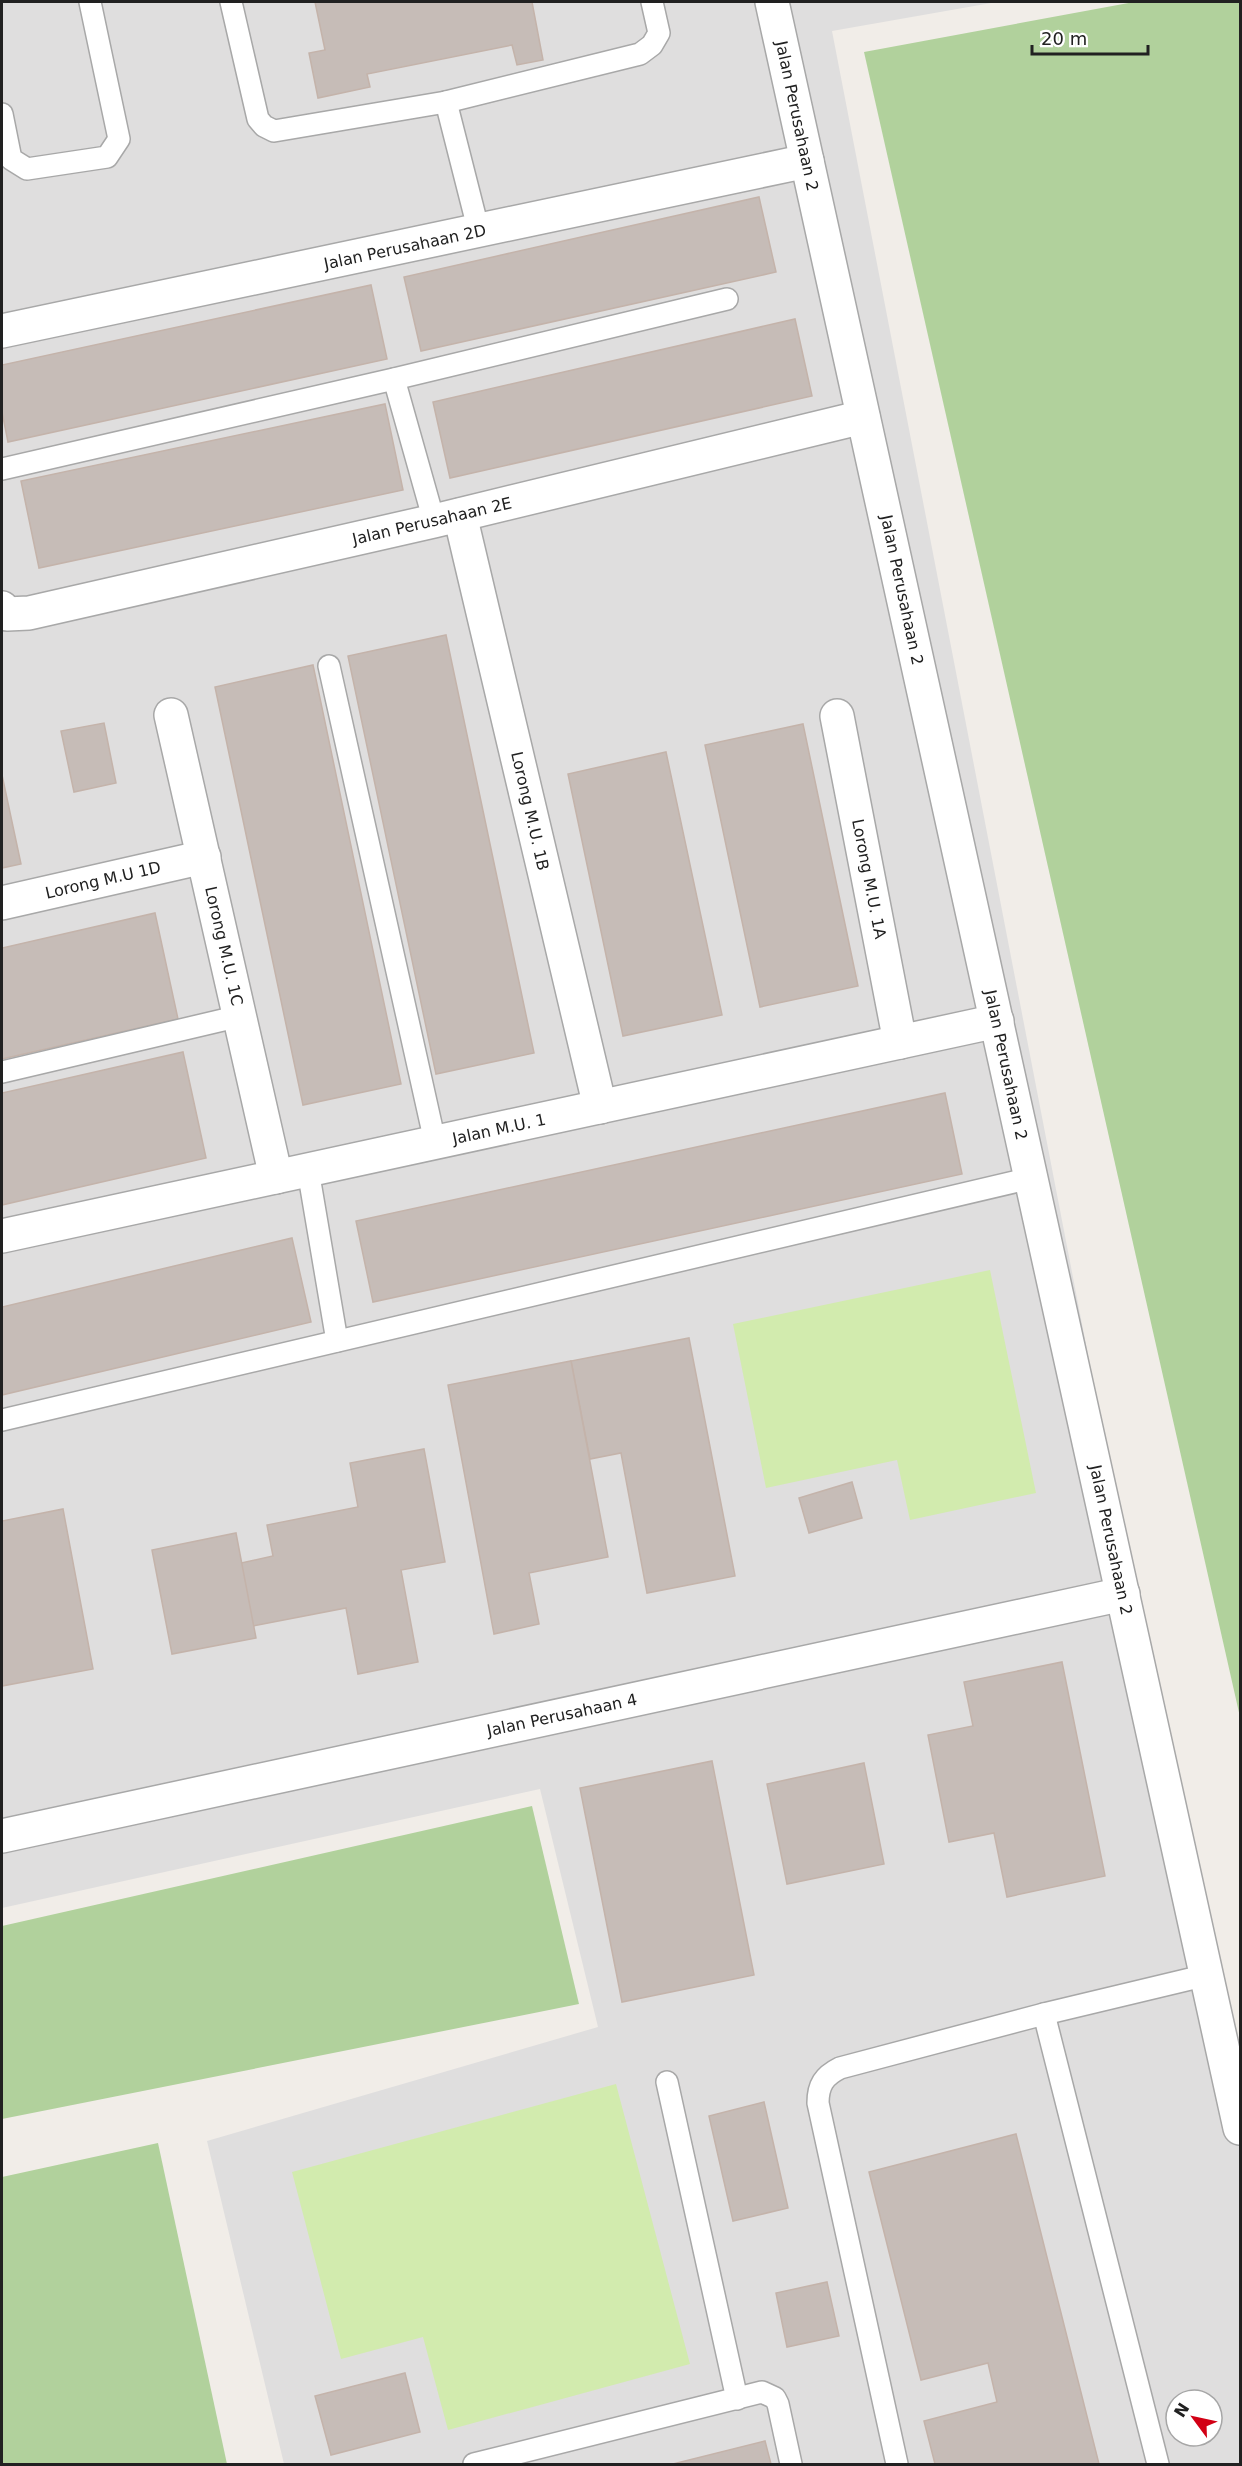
<svg xmlns="http://www.w3.org/2000/svg" width="1242" height="2466" font-family="'DejaVu Sans',sans-serif">
<rect width="100%" height="100%" fill="#f1ede8"/>
<path fill="#dfdede" fill-rule="evenodd" d="M2 2H997L832 31 1240 2141V2464H284L207 2141 598 2027 540 1789 2 1908ZM1176 2400H1212V2436H1176Z"/>
<g fill="#d2ebae">
<polygon points="990,1270 1036,1493 910,1520 897,1460 766,1488 733,1324"/>
<polygon points="616,2084 690,2364 448,2430 423,2337 341,2359 292,2172"/>
</g>
<g fill="#b1d19c">
<polygon points="1134,2 1240,2 1240,1717 864,52"/>
<polygon points="532,1806 579,2004 2,2119 2,1926"/>
<polygon points="158,2143 227,2464 2,2464 2,2177"/>
</g>
<g fill="#c6bcb7" stroke="#c4b3aa" stroke-width="1.5">
<polygon points="315,2 532,2 543,60 517,65 512,45 367,74 370,87 318,98 309,53 325,50"/>
<polygon points="759,197 776,272 421,351 404,277"/>
<polygon points="371,285 387,359 8,442 2,412 2,365"/>
<polygon points="795,319 812,396 450,478 433,402"/>
<polygon points="385,404 403,490 39,568 21,481"/>
<polygon points="446,635 534,1053 436,1074 348,656"/>
<polygon points="313,665 401,1084 303,1105 215,687"/>
<polygon points="104,723 116,783 74,792 61,731"/>
<polygon points="803,724 858,986 760,1007 705,745"/>
<polygon points="666,752 722,1015 623,1036 568,774"/>
<polygon points="2,775 21,864 2,868"/>
<polygon points="155,913 178,1019 2,1059 2,948"/>
<polygon points="183,1052 206,1158 2,1205 2,1093"/>
<polygon points="945,1093 962,1174 373,1302 356,1221"/>
<polygon points="292,1238 311,1322 2,1395 2,1307"/>
<polygon points="689,1338 735,1576 647,1593 621,1453 590,1459 571,1361"/>
<polygon points="571,1361 608,1557 529,1573 539,1624 494,1634 448,1385"/>
<polygon points="424,1449 445,1562 401,1570 418,1662 358,1674 346,1608 253,1626 241,1563 273,1556 267,1525 358,1507 350,1463"/>
<polygon points="852,1482 862,1518 809,1533 799,1498"/>
<polygon points="63,1509 93,1669 2,1686 2,1521"/>
<polygon points="236,1533 256,1638 172,1654 152,1550"/>
<polygon points="1062,1662 1105,1876 1007,1897 994,1833 949,1842 928,1735 973,1726 964,1682"/>
<polygon points="712,1761 754,1975 622,2002 580,1788"/>
<polygon points="864,1763 884,1864 787,1884 767,1784"/>
<polygon points="764,2102 788,2208 733,2221 709,2116"/>
<polygon points="1016,2134 1099,2464 935,2464 924,2421 997,2402 988,2363 921,2380 869,2172"/>
<polygon points="827,2282 839,2336 787,2347 776,2293"/>
<polygon points="405,2373 420,2432 331,2455 315,2396"/>
<polygon points="765,2441 771,2464 673,2464"/>
</g>
<g fill="none" stroke-linecap="round" stroke-linejoin="round">
<g stroke="#a8a8a8" stroke-width="24">
<g id="service">
<polyline points="231,2 258,119 264,126 274,131 446,102 640,54 652,45 659,33 652,2"/>
<polyline points="446,102 479,232"/>
<polyline points="2,114 11,159 27,169 107,157 119,139 90,2"/>
<polyline points="394,379 434,521"/>
<polyline points="2,469 394,379 727,299"/>
<polyline points="329,666 435,1142"/>
<polyline points="2,1072 240,1016"/>
<polyline points="308,1170 337,1341"/>
<polyline points="2,1420 1031,1178"/>
<polyline points="1044,2014 1158,2464"/>
<polyline points="667,2082 737,2399"/>
<polyline points="474,2464 762,2392 775,2398 778,2404 791,2464"/>
<path d="M897 2464 818 2103C818 2085 824 2076 840 2068L1044 2014 1207 1975"/>
</g>
</g>
<g stroke="#a8a8a8" stroke-width="36">
<g id="minor">
<polyline points="772,2 1240,2128"/>
<polyline points="2,331 807,161"/>
<polyline points="460,515 600,1107"/>
<polyline points="2,608 7,614 29,613 434,521 863,417"/>
<polyline points="171,715 276,1177"/>
<polyline points="837,716 900,1042"/>
<polyline points="2,903 204,857"/>
<polyline points="2,1236 997,1021"/>
<polyline points="2,1836 1123,1594"/>
</g>
</g>
<use href="#service" stroke="#fff" stroke-width="21"/>
<use href="#minor" stroke="#fff" stroke-width="33"/>
</g>
<g text-anchor="middle" dominant-baseline="central" stroke-width="5" stroke-linejoin="round" paint-order="stroke">
<g font-size="16" fill="#212121" stroke="#fff">
<text transform="translate(797 116) rotate(78)">Jalan Perusahaan 2</text>
<text transform="translate(405 247) rotate(-12)">Jalan Perusahaan 2D</text>
<text transform="translate(432 521) rotate(-13)">Jalan Perusahaan 2E</text>
<text transform="translate(902 590) rotate(78)">Jalan Perusahaan 2</text>
<text transform="translate(530 811) rotate(77)">Lorong M.U. 1B</text>
<text transform="translate(869 879) rotate(79)">Lorong M.U. 1A</text>
<text transform="translate(103 880) rotate(-13)">Lorong M.U 1D</text>
<text transform="translate(224 946) rotate(77)">Lorong M.U. 1C</text>
<text transform="translate(1006 1065) rotate(78)">Jalan Perusahaan 2</text>
<text transform="translate(499 1129) rotate(-12)">Jalan M.U. 1</text>
<text transform="translate(1111 1540) rotate(78)">Jalan Perusahaan 2</text>
<text transform="translate(562 1715) rotate(-12)">Jalan Perusahaan 4</text>
</g>
</g>
<rect width="1242" height="2466" fill="none" stroke="#212121" stroke-width="6"/>
<g transform="translate(1194 2418) rotate(303)"><circle r="28" fill="#ffffff" stroke="#a6a6a6" stroke-width="1.5"/>
<path d="M0-4.5L10 22L0 15L-10 22Z" fill="#d20015"/>
<text y="-9" font-size="16" font-weight="bold" text-anchor="middle" fill="#212121">N</text>
</g>
<path d="M1032 45v9h116v-9" fill="none" stroke="#212121" stroke-width="3"/>
<text x="1041" y="45" font-size="18" fill="#212121" stroke="#ffffff" stroke-width="4.5" paint-order="stroke">20 m</text>
</svg>
